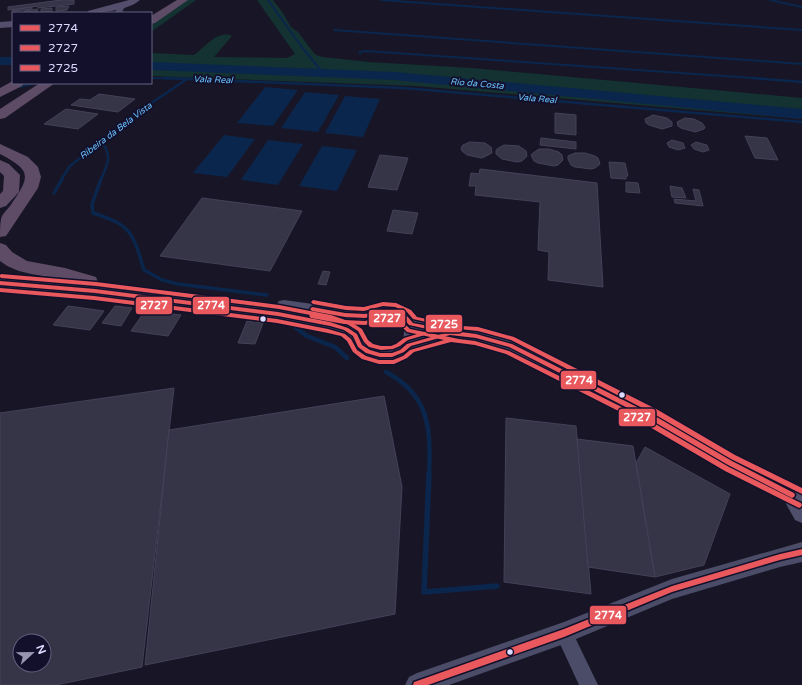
<svg xmlns="http://www.w3.org/2000/svg" width="802" height="685" font-family="'Varela Round',sans-serif">
<rect width="100%" height="100%" fill="#181626"/>
<g fill="#133231">
<polygon points="185,0 196,0 151,32 151,23"/>
<path d="M257 0H273L283 13 291 27 298 32 313 52 316 55 323 57 369 62 472 68 802 98V119L416 86 151 76V53L194 55C204 48 218 29 232 36L214 57 287 58 295 54Z"/>
</g>
<g fill="#0b264c">
<polygon points="265,87 298,90 273,126 237,123"/>
<polygon points="305,92 339,95 318,132 281,128"/>
<polygon points="345,96 380,99 363,137 325,133"/>
<polygon points="224,135 255,139 227,177 193,173"/>
<polygon points="268,140 303,144 278,185 241,180"/>
<polygon points="322,146 357,150 337,191 299,186"/>
</g>
<g fill="none" stroke-linecap="round" stroke-linejoin="round">
<g stroke="#0b264c" stroke-width="2">
<polyline points="268,0 301,46 323,73"/>
<polyline points="381,0 802,30"/>
<polyline points="770,0 802,7"/>
<polyline points="334,30 802,64"/>
<polyline points="360,54 360,52 366,51 766,79"/>
<polyline points="151,78 188,79"/>
</g>
<g stroke="#0b264c" stroke-width="2.5">
<polyline points="163,78 403,88 802,122"/>
<polyline points="752,78 802,82"/>
<polyline points="18,87 36,83"/>
<polyline points="61,180 70,166 138,112 187,79"/>
<path d="M101 180C107 164 113 158 102 142"/>
</g>
<g stroke="#0b264c" stroke-width="3.5">
<path d="M101 179 92 204 93 213C132 226 132 231 144 270L162 280 178 284 267 295"/>
<polyline points="54,193 62,179"/>
</g>
<g stroke="#0b264c" stroke-width="4.5">
<polyline points="292,325 307,336 335,347 347,358"/>
<path d="M386 372C430 395 431 430 429 475"/>
</g>
<polyline stroke="#0b264c" stroke-width="5.5" points="429,474 424,592 497,586"/>
<g fill="#0b264c" fill-rule="evenodd">
<rect x="0" y="57" width="13" height="8"/>
<polygon points="151,62 395,72 802,109 802,119 395,80 151,70"/>
</g>
</g>
<g fill="#363447" stroke="#454158" fill-rule="evenodd">
<polygon points="61,0 74,0 74,4 38,8 38,6 8,10 8,7"/>
<polygon points="69,6 67,10 56,11 56,7"/>
<polygon points="32,7 32,9 14,11 11,10"/>
<polygon points="52,8 52,12 41,13 41,9"/>
<polygon points="38,9 37,12 24,13 24,11"/>
<polygon points="99,94 135,99 118,112 71,105 80,99 90,100"/>
<polygon points="66,109 98,114 78,129 44,124"/>
<polygon points="555,113 576,115 576,135 555,133"/>
<polygon points="653,115 667,118 672,122 672,126 662,129 649,125 646,123 645,119"/>
<polygon points="685,118 694,119 702,123 705,127 704,129 695,132 681,128 678,126 677,122"/>
<polygon points="745,136 767,138 778,160 755,158"/>
<polygon points="541,138 576,142 576,149 540,145"/>
<polygon points="672,140 683,143 685,148 678,150 669,147 667,143"/>
<polygon points="470,142 485,143 491,147 492,153 482,158 467,155 462,151 461,148 463,145"/>
<polygon points="696,142 707,145 709,150 703,152 694,149 691,145"/>
<polygon points="504,145 519,146 526,151 527,156 522,161 517,162 502,159 496,154 496,151 497,149"/>
<polygon points="539,149 549,149 559,152 562,155 563,160 558,165 554,166 538,163 534,161 531,155 533,153"/>
<polygon points="575,153 585,153 595,156 598,158 600,164 595,168 591,169 575,167 571,165 568,159 568,156"/>
<polygon points="380,155 408,158 397,190 368,187"/>
<polygon points="609,162 625,163 628,176 626,176 626,179 611,178"/>
<polygon points="480,169 597,183 603,287 548,280 549,252 538,250 540,202 475,195 476,186 469,186 471,173 479,174"/>
<polygon points="626,182 638,183 640,193 626,192"/>
<polygon points="670,186 682,188 686,198 672,197"/>
<polygon points="693,189 699,190 703,206 675,203 674,199 696,201"/>
<polygon points="202,198 302,211 270,271 160,256"/>
<polygon points="393,210 418,213 412,234 387,231"/>
<polygon points="323,271 330,272 326,285 318,284"/>
<polygon points="68,306 104,311 90,330 53,325"/>
<polygon points="115,306 132,308 121,326 102,323"/>
<polygon points="145,311 181,315 168,336 131,331"/>
<polygon points="247,321 263,323 255,344 238,343"/>
<path d="M174 388 142 667 56 685H0V413ZM20 641H44V665H20Z"/>
<polygon points="384,396 402,487 395,614 145,665 169,430"/>
<polygon points="506,418 576,426 591,594 504,582"/>
<polygon points="577,439 633,446 655,577 588,567"/>
<polygon points="645,447 730,494 704,565 655,577 636,463"/>
</g>
<g fill="none" stroke-linecap="round" stroke-linejoin="round">
<g fill="#4b4c67" fill-rule="evenodd">
<polygon points="121,4 126,5 122,12 114,13"/>
<polygon points="564,624 570,627 598,685 579,685 555,633 558,627"/>
</g>
<polygon fill="#4b4c67" fill-rule="evenodd" points="802,542 802,562 780,567 672,599 564,644 449,685 405,685 409,677 417,673 564,622 672,579"/>
<path fill="#4f4f6c" fill-rule="evenodd" d="M0 278 95 286 278 309 276 305 279 301 284 300 356 310H365L380 306H392L410 312 415 319 450 327 476 330 516 341 659 413 737 457 802 489V523L795 520 785 502 723 469 647 423 505 350 476 342 450 339 414 350 408 355 392 361H380L362 356 354 350 349 339 340 333 278 320 95 296 0 288ZM378 317H392L403 324C409 344 390 355 372 347 363 342 363 330 351 325 344 321 335 319 327 318L359 321ZM420 332 427 334 419 336Z"/>
<g fill="#544d6b" fill-rule="evenodd">
<path d="M129 0H140C129 10 101 13 87 13L88 11Z"/>
<polygon points="13,21 13,27 0,28 0,22"/>
</g>
<g fill="#5e4c67" fill-rule="evenodd">
<polygon points="177,0 188,0 155,23 151,24 151,16"/>
<polygon points="13,81 13,83 24,83 22,86 0,97 0,88"/>
<polygon points="40,83 55,83 5,118 0,119 0,109"/>
<path d="M0 144 28 157 38 167 41 177 38 188 6 236 0 237C0 232 0 224 1 219 2 214 7 210 10 206 30 177 33 171 0 154Z"/>
<polygon points="0,160 9,164 20,175 19,192 6,206 0,208 0,194 3,191 4,176 0,172"/>
<path d="M0 243 6 245 12 252 27 261 65 268 96 277 98 282 96 287C85 290 76 284 66 281 43 274 19 276 0 261Z"/>
</g>
<g stroke="#13102c" stroke-width="3">
<g id="bus-1">
<polygon points="0,281 95,289 278,312 330,322 348,328 357,334 362,345 370,350 380,353 392,353 400,350 407,344 445,333 409,325 403,318 394,314 384,313 365,318 345,317 312,311 310,309 312,307 345,313 365,314 384,309 395,310 407,316 413,323 461,332 476,334 512,344 655,416 732,461 794,493 795,495 794,497 792,498 790,497 728,465 651,420 509,347 476,338 450,335 411,346 404,352 392,357 380,357 366,353 358,347 353,336 344,330 330,326 278,316 95,293 0,285"/>
<polygon points="802,549 802,555 780,560 672,592 564,637 428,685 413,685 414,682 417,681 564,629 672,586 780,554"/>
</g>
</g>
<g stroke="#13102c" stroke-width="3">
<polygon id="bus-2" points="0,288 94,296 277,319 328,329 345,334 351,339 357,350 366,356 379,360 393,360 403,356 410,350 444,340 407,332 399,324 392,321 385,320 365,325 344,324 311,318 309,316 311,314 344,320 365,321 385,316 393,317 403,322 410,329 459,339 475,341 509,351 652,422 729,467 801,503 802,505 801,507 799,508 725,471 648,426 506,354 475,345 451,342 414,352 407,358 394,364 379,364 362,359 353,352 347,341 341,336 328,333 277,323 94,300 0,292"/>
</g>
<g stroke="#13102c" stroke-width="3">
<polygon id="bus-3" points="1,274 96,282 279,305 331,315 351,322 362,329 368,340 373,344 381,346 391,346 396,344 404,338 444,326 413,319 407,312 395,307 383,306 364,311 346,310 313,304 311,302 313,300 346,306 364,307 383,302 396,303 411,310 417,317 462,326 478,327 514,337 658,410 735,455 802,488 802,494 731,459 654,414 511,340 478,331 449,328 408,340 400,346 393,349 381,350 369,347 364,342 358,331 347,324 331,319 279,309 96,286 1,278 0,277 0,275"/>
</g>
<use href="#bus-1" fill="#e8585d" fill-rule="evenodd"/>
<use href="#bus-2" fill="#e8585d" fill-rule="evenodd"/>
<use href="#bus-3" fill="#e8585d" fill-rule="evenodd"/>
</g>
<g fill="#dddaff" stroke="#13102c" stroke-width="1.5">
<circle cx="263" cy="319" r="3.5"/>
<circle cx="622" cy="395" r="3.5"/>
<circle cx="510" cy="652" r="3.5"/>
</g>
<g text-anchor="middle" dominant-baseline="central" stroke-width="4" stroke-linejoin="round" paint-order="stroke">
<g font-size="9" font-style="italic" fill="#68c2ff" stroke="#13102c">
<text transform="translate(213 80) rotate(2)">Vala Real</text>
<text transform="translate(477 84) rotate(5)">Rio da Costa</text>
<text transform="translate(537 99) rotate(5)">Vala Real</text>
<text transform="translate(116 131) rotate(-37)">Ribeira da Bela Vista</text>
</g>
</g>
<g stroke="#13102c" stroke-width="1.5">
<rect x="135" y="296" width="38" height="19" rx="4" fill="#e8585d"/>
<rect x="192" y="296" width="38" height="19" rx="4" fill="#e8585d"/>
<rect x="368" y="309" width="38" height="19" rx="4" fill="#e8585d"/>
<rect x="425" y="314" width="38" height="19" rx="4" fill="#e8585d"/>
<rect x="560" y="370" width="37" height="20" rx="4" fill="#e8585d"/>
<rect x="618" y="408" width="38" height="19" rx="4" fill="#e8585d"/>
<rect x="589" y="605" width="38" height="20" rx="4" fill="#e8585d"/>
</g>
<g font-size="11" text-anchor="middle" font-weight="bold" fill="#fff">
<text x="154" y="309">2727</text>
<text x="211" y="309">2774</text>
<text x="387" y="322">2727</text>
<text x="444" y="328">2725</text>
<text x="579" y="384">2774</text>
<text x="637" y="421">2727</text>
<text x="608" y="619">2774</text>
</g>
<rect x="12" y="12" width="140" height="72" fill="#13102c" stroke="#646180"/>
<rect x="20" y="25" width="20" height="6" fill="#e8585d" stroke="#646180"/>
<text x="48" y="32" font-size="12" fill="#dddaff">2774</text>
<rect x="20" y="45" width="20" height="6" fill="#e8585d" stroke="#646180"/>
<text x="48" y="52" font-size="12" fill="#dddaff">2727</text>
<rect x="20" y="65" width="20" height="6" fill="#e8585d" stroke="#646180"/>
<text x="48" y="72" font-size="12" fill="#dddaff">2725</text>
<g transform="translate(32 653) rotate(68)"><circle r="19" fill="#13102c" stroke="#646180"/>
<path d="M0-3L7 15L0 10L-7 15Z" fill="#9895b3"/>
<text y="-6" font-size="11" font-weight="bold" text-anchor="middle" fill="#dddaff">N</text>
</g>
</svg>
